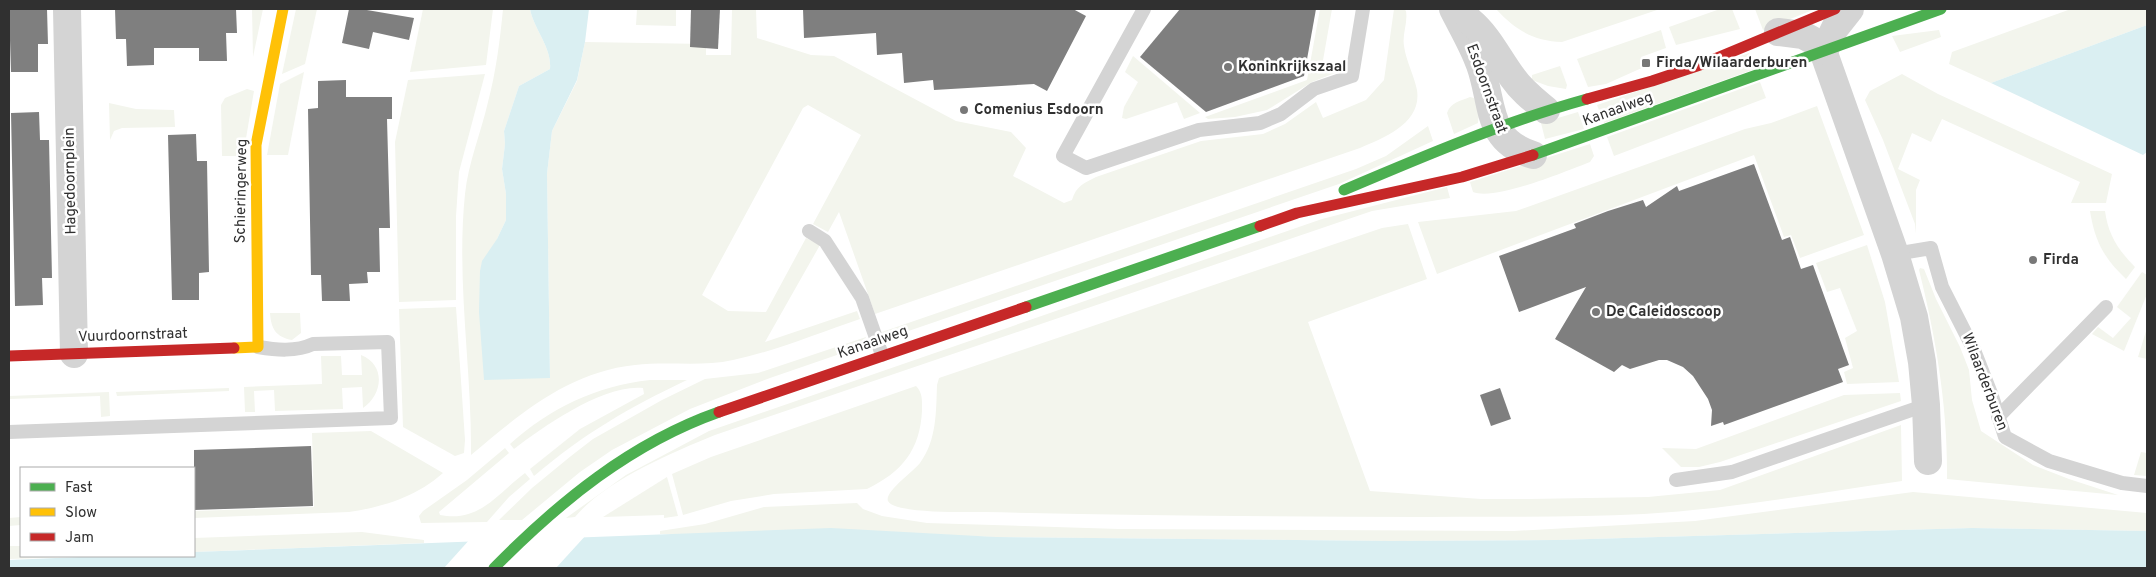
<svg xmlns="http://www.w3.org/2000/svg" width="2156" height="577" font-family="Overpass,sans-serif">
<rect width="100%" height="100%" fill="#fff"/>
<g fill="#f3f5ed">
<polygon points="252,9 263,9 253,57"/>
<polygon points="296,9 317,9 305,64 282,74"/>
<polygon points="423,9 493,9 486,65 410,72"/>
<path d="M503 9H530C534 30 552 47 550 69L519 86 504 131 505 144 502 169 506 194V220L497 239 550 378 547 174 552 131 577 81 585 42 706 44V55H731L732 9H756L757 38 811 55 834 56 956 121 1011 132 1026 148 1013 176 1064 203 1072 200C1076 186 1084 183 1096 177L1201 141 1263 134 1285 124 1316 102 1323 118 1366 100 1384 80 1394 9H1404L1406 11C1408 23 1402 34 1404 46 1406 61 1414 75 1417 90 1422 123 1385 137 1360 148L875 314 839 212 828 232 813 224 861 135 808 105 803 108 702 295 728 311 766 312 806 238 820 245 765 342 857 311 860 319C818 333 776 351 733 360 702 367 667 361 635 365 568 372 520 414 471 455 472 369 456 281 465 194 468 163 481 133 488 102 496 72 500 40 503 9Z"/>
<polygon points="637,9 676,9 676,26 636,25"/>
<polygon points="1320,9 1332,9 1322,66 1339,68 1340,71 1312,82 1267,110 1235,117 1208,119 1205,117 1307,80"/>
<path d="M1496 9H1660L1562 42C1534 41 1515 30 1496 9Z"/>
<polygon points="1720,9 1732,9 1740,29 1676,45 1669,27"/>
<polygon points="1755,9 1815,9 1763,30"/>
<polygon points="2071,9 2147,9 2147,25 1991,83 1949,64 1952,52"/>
<polygon points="1661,30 1666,48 1641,57 1644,67 1606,84 1588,87 1577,59"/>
<polygon points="1939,30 1941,37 1900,52 1892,36"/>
<polygon points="1749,53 1755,69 1604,123 1597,105"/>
<polygon points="1133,56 1200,113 1184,119 1177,102 1126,119 1122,118 1124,107 1138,82 1125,72"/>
<polygon points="1560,66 1567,85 1566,89 1548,86 1532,80 1532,75"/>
<polygon points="304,72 288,155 267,155 280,84"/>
<polygon points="485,74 459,172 456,216 456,300 399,302 395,142 408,80"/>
<polygon points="1902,74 1938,94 2112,174 2106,203 2071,203 2080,182 1942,119 1931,142 1912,133 1898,169 1920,180 1916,190 1916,234 1915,224 1883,140 1865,100 1870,91"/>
<polygon points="1760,82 1766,98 1614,156 1607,137"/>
<polygon points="247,89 254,91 243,156 222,156 221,105 225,98"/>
<path d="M1470 97 1474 98 1479 113 1478 123 1454 134 1447 113C1451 102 1460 101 1470 97Z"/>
<polygon points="109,103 136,109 174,110 175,127 122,128 114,131 110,140"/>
<polygon points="1817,106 1864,235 1800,258 1791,235 1784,237 1754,155 1437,274 1418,222 1516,211 1745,129 1771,123"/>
<polygon points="1578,112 1584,129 1545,139 1541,123"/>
<polygon points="1428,126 1433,141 1339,184 888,338 882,332 1356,169 1386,156"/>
<path d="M1590 144 1594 156 1590 162C1566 171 1496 201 1473 192L1470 182Z"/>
<path d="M1447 187 1450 198 1372 211 715 435C671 453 605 481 575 517L566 518 626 475 709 431 1322 219Z"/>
<path d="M2090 211H2105C2108 234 2118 250 2135 267L2126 279C2104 258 2095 242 2090 211Z"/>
<path d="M1408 224 1427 279 1308 322 1370 491 1481 499H1529L1648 497 1720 490 1901 425 1902 481C1817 493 1731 509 1644 514 1571 518 1497 516 1424 517 1277 517 1131 515 984 512 969 512 894 514 888 501 884 492 914 471 920 463 937 440 936 411 937 385L939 378 1382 228Z"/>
<polygon points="1867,245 1885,302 1899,382 1847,384 1844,372 1853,368 1845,338 1857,331 1840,288 1827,292 1816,263"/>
<path d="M1920 268 1924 269 1936 299 1960 347 1969 370 1972 400 1981 431 2033 465 2069 479 2118 495 1947 479C1948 408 1936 338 1919 270Z"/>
<polygon points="2142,272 2147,275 2147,294 2124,351 2092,334 2098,327 2113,338 2131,318 2117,307"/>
<polygon points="456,307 465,440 464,453 455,456 403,427 399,309"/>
<path d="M270 313H300L301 333 292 340C276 337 271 329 270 313Z"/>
<polygon points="2147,328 2147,359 2138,357"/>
<polygon points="866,337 863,346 770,378 690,409 612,450 580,472 522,520 499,520 532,488 571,456 593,439 662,400 705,379 758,373"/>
<path d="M361 355C386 365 383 394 363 408L362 387 342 388 343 409 275 411 274 390 254 391 255 412H245L244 387 322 384 321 356H341L342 375H362Z"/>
<path d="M650 380H687C628 408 585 433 534 476L530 469 580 429 644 394 643 388C604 384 544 426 514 449L510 444C550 408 596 386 650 380Z"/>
<path d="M916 386C923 393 922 401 922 411 920 450 902 472 867 489L774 494 731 501 683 515 672 474 711 457Z"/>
<polygon points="229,388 229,391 117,396 116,392"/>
<polygon points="109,392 110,416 101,417 100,396 9,399 9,396"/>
<polygon points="1900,393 1901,401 1720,462 1699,467 1681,467 1662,448 1696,449 1844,395"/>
<path d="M371 431 443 473C416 497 383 507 349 512L194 518V511L314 507 312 433Z"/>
<path d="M505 448 509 453 439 512 440 515C479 523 497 494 525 473L530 479 509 497 487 522 421 523 419 516 423 511 467 480Z"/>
<polygon points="2141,452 2147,453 2147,476 2134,475"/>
<polygon points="667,477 678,516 664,518 664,515 603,517"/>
<polygon points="1913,492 2147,513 2147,531 1972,528 1556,540 1391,541 996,537 927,535 660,534 660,531 705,524 764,507 857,503 863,509 882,516 927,523 1119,529 1514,531 1695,521"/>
<polygon points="21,517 21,525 9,526 9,518"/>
<polygon points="362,532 424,540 424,543 194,552 194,538"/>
<polygon points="21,546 21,556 103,556 9,559 9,546"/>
</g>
<g fill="#daeff2">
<path d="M530 9H589L585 42 577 80 552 131 547 174 550 378 484 380 479 312 480 271 482 261 497 239 506 220V194L502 169 505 144 504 131 519 86 550 69C552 47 534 30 530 9Z"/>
<polygon points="2147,25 2147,152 2143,155 1991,83"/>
<polygon points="831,528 996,537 1391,541 1556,540 1972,528 2147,531 2147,568 9,568 9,560 103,556 194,556 194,552"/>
</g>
<polygon fill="#fff" points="587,534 556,568 444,568 471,538"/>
<g fill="#7f7f7f">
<polygon points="9,9 47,9 48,44 38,44 38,72 11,72"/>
<polygon points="115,9 236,9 237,33 226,33 227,61 199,61 199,48 154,48 154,65 127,66 126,39 116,39"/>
<polygon points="349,9 361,9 414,18 409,40 373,32 369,49 342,43"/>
<polygon points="691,9 720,9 718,49 690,47"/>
<polygon points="803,9 1073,9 1086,16 1047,91 1034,84 934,90 933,80 904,83 902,53 877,55 876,33 804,38"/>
<polygon points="1180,9 1316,9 1304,76 1206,112 1140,57"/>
<polygon points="346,80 346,97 392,97 392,119 387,119 390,228 379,228 380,272 367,272 368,283 349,284 350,301 322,301 321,275 311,275 308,109 318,108 318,81"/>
<polygon points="39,112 40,140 49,140 52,278 42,278 43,305 15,306 11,113"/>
<polygon points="196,134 197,161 207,161 209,272 199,273 199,300 172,300 168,135"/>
<polygon points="1754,164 1782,240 1790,237 1801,269 1813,265 1849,365 1838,369 1843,382 1724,425 1723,422 1711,426 1712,410 1708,399 1693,376 1683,367 1667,360 1659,360 1630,369 1622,365 1614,372 1555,339 1586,287 1519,312 1499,256 1576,228 1574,224 1608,211 1643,200 1646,207 1677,186 1679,191"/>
<polygon points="1500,388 1511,419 1491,426 1480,395"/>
<polygon points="311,446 313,506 194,510 194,450"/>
</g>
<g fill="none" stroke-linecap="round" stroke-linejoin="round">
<g stroke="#d4d4d4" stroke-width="14">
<polyline points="1144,9 1063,156 1086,168 1199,130 1260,123 1281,114 1314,89 1352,76 1363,9"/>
<polyline points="809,231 825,241 862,298 882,355"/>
<polyline points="1895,254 1931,248 1942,287 1974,350 1992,396 2005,437 2049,461 2122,483 2147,486"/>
<polyline points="1998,417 2106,307"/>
<path d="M9 432 391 418 388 342 313 344C296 352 276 350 258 347"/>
<polyline points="1676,480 1732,472 1926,405"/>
</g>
<g stroke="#d4d4d4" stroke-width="28">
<polyline points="67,9 74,354"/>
<path d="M1453 9C1462 27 1473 45 1480 65 1494 104 1485 140 1533 155"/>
<path d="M1470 21C1489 37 1498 58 1513 78 1522 91 1534 100 1546 110"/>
<polyline points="1778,32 1803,35 1821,45 1895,254 1914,317 1922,362 1926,405 1928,461"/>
<polyline points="1824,51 1835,28 1850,9"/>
</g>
<g stroke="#4caf50" stroke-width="11">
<polyline points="1533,155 1941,9"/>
<path d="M1344 190C1424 156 1504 122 1587 99"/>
<polyline points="1026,307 1260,226"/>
<path d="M494 568C559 502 631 443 719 412"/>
</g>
<polyline stroke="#ffc107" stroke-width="11" points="234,348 258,347 256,145 283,9"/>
<g stroke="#c62828" stroke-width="11">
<polyline points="1587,99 1652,81 1700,65 1835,9"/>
<polyline points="1260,226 1297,213 1462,177 1533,155"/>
<polyline points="9,356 234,348"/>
<polyline points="719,412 1026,307"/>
</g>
</g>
<g fill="#787878" stroke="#fff" stroke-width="2">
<rect x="1641" y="58" width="10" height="10" rx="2.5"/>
<circle cx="1228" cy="67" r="5"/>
<circle cx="964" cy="110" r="5"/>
<circle cx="2033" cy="260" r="5"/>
<circle cx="1596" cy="312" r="5"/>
</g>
<g text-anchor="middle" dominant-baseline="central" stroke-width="5" stroke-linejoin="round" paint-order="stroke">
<g font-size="15" font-weight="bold" fill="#303030" stroke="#fff" text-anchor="start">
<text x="1656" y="63">Firda/Wilaarderburen</text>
<text x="1238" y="67">Koninkrijkszaal</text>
<text x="974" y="110">Comenius Esdoorn</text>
<text x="2043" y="260">Firda</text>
<text x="1606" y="312">De Caleidoscoop</text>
</g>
<g font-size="15" fill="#303030" stroke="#fff">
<text transform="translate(1486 89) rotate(70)">Esdoornstraat</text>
<text transform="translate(1618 110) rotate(-20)">Kanaalweg</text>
<text transform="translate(71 181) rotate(-91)">Hagedoornplein</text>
<text transform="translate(242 191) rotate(-89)">Schieringerweg</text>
<text transform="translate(133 336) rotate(-2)">Vuurdoornstraat</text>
<text transform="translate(873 343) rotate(-19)">Kanaalweg</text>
<text transform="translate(1984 382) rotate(69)">Wilaarderburen</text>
</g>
</g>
<rect width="2156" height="577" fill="none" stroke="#303030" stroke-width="20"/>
<rect x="20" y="467" width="175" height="90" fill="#ffffff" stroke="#acacac"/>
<rect x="30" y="483" width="25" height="8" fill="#4caf50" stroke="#acacac"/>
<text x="65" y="492" font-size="15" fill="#303030">Fast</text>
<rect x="30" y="508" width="25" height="8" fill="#ffc107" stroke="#acacac"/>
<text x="65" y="517" font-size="15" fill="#303030">Slow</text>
<rect x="30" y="533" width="25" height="8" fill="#c62828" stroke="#acacac"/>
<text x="65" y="542" font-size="15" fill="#303030">Jam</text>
</svg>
